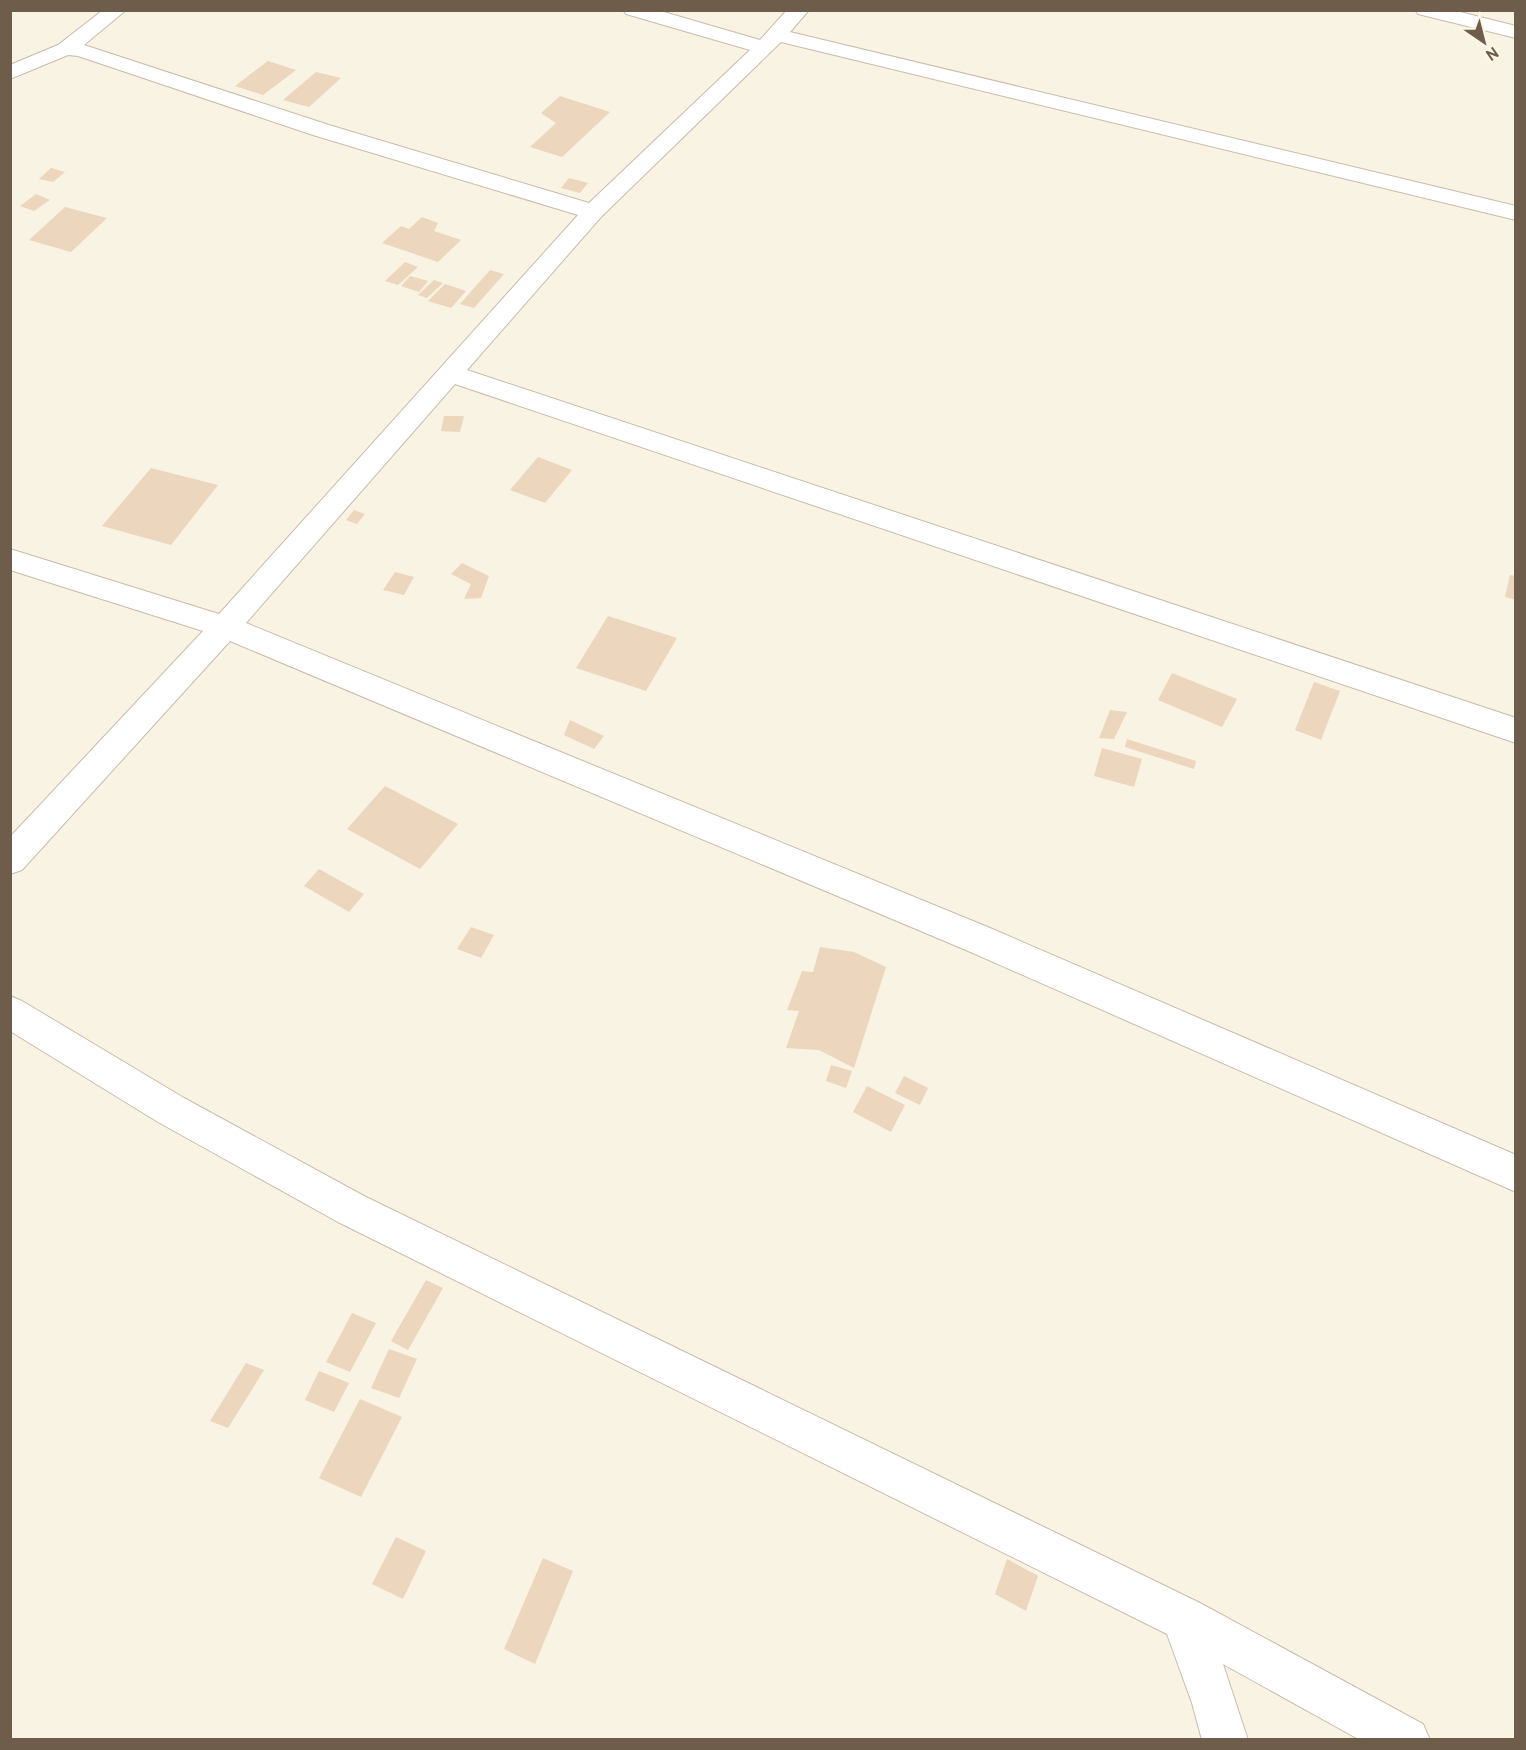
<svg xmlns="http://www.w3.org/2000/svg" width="1526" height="1750" font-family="Overpass,sans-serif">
<rect width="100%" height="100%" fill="#f9f3e3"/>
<g fill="#ecd6bd">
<polygon points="268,61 296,70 263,95 235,86"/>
<polygon points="316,72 341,78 309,107 283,100"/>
<polygon points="560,96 610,112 562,157 530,147 556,123 541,113"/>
<polygon points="51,168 65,172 53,182 39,179"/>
<polygon points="569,178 588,183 580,193 561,188"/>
<polygon points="36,194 50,200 34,211 20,206"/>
<polygon points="65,207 107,218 71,252 29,240"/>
<polygon points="422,217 438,223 434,231 461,240 438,262 382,243 401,226 409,229"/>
<polygon points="405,262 418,267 398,285 385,281"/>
<polygon points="490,270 504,274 474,308 460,304"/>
<polygon points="410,276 428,281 419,292 401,286"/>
<polygon points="434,280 443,283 427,298 418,295"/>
<polygon points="445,284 466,291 451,308 428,301"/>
<polygon points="444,416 464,416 460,432 441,431"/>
<polygon points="538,457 572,470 545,503 510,490"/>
<polygon points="151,468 218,485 171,545 102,526"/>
<polygon points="354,510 365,514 357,524 346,520"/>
<polygon points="462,563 489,576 481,598 464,599 471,584 451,574"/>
<polygon points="395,572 414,577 404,595 383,590"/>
<polygon points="1510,575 1516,576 1516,600 1505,597"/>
<polygon points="608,616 677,638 646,691 576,668"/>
<polygon points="1172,673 1237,699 1222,727 1158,700"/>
<polygon points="1314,682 1340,691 1321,740 1295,730"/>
<polygon points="1110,710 1127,712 1114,739 1099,738"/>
<polygon points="570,720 604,736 594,749 564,735"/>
<polygon points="1127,739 1196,761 1194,769 1125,747"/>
<polygon points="1102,748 1142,759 1134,787 1094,776"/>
<polygon points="385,786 458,824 420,869 347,829"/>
<polygon points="319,869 364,894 349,912 304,886"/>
<polygon points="471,927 494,935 481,958 457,949"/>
<polygon points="820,947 854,952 886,967 854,1068 819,1050 786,1048 799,1011 787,1010 802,971 813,972"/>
<polygon points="831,1065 852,1071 846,1088 826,1081"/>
<polygon points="904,1076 928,1088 920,1105 895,1093"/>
<polygon points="867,1086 905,1105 891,1132 853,1112"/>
<polygon points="426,1280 443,1288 408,1350 391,1341"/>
<polygon points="352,1313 376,1323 350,1372 326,1362"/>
<polygon points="389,1349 417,1359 399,1398 371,1388"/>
<polygon points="246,1363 264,1370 228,1428 210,1421"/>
<polygon points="319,1371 349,1383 334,1412 305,1400"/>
<polygon points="360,1399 402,1417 361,1497 319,1478"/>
<polygon points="396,1537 426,1551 403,1599 372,1584"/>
<polygon points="543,1558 573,1571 535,1664 504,1649"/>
<polygon points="1007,1559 1038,1576 1026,1611 995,1594"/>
</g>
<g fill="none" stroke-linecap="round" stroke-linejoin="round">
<g stroke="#c9bcab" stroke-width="2">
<g id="minor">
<polygon points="103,10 126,10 84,45 329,125 589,203 750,50 626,14 623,10 657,10 760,40 787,10 809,10 790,32 1516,206 1516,220 781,42 601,217 467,370 1516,718 1516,743 455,384 246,623 990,928 1516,1155 1516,1192 966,950 230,641 22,870 10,874 10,837 203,631 10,570 10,549 219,614 578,215 313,135 78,56 68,55 10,79 10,65 58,45"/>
<polygon points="1415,10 1452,10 1516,26 1516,38 1418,14"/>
<polygon points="10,996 22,1001 184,1098 364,1196 1200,1603 1423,1724 1430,1740 1360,1740 1223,1664 1248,1740 1202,1740 1192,1703 1167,1634 338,1222 158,1122 10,1031"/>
</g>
</g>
<use href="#minor" fill="#fff" fill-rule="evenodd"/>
</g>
<rect width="1526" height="1750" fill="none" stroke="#6f5d4c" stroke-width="24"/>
<g transform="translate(1484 42) rotate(145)" stroke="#fdf7e8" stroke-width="4.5" paint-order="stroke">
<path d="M0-4.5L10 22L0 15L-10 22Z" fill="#6f5d4c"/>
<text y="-9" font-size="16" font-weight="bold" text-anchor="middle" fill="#6f5d4c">N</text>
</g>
</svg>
